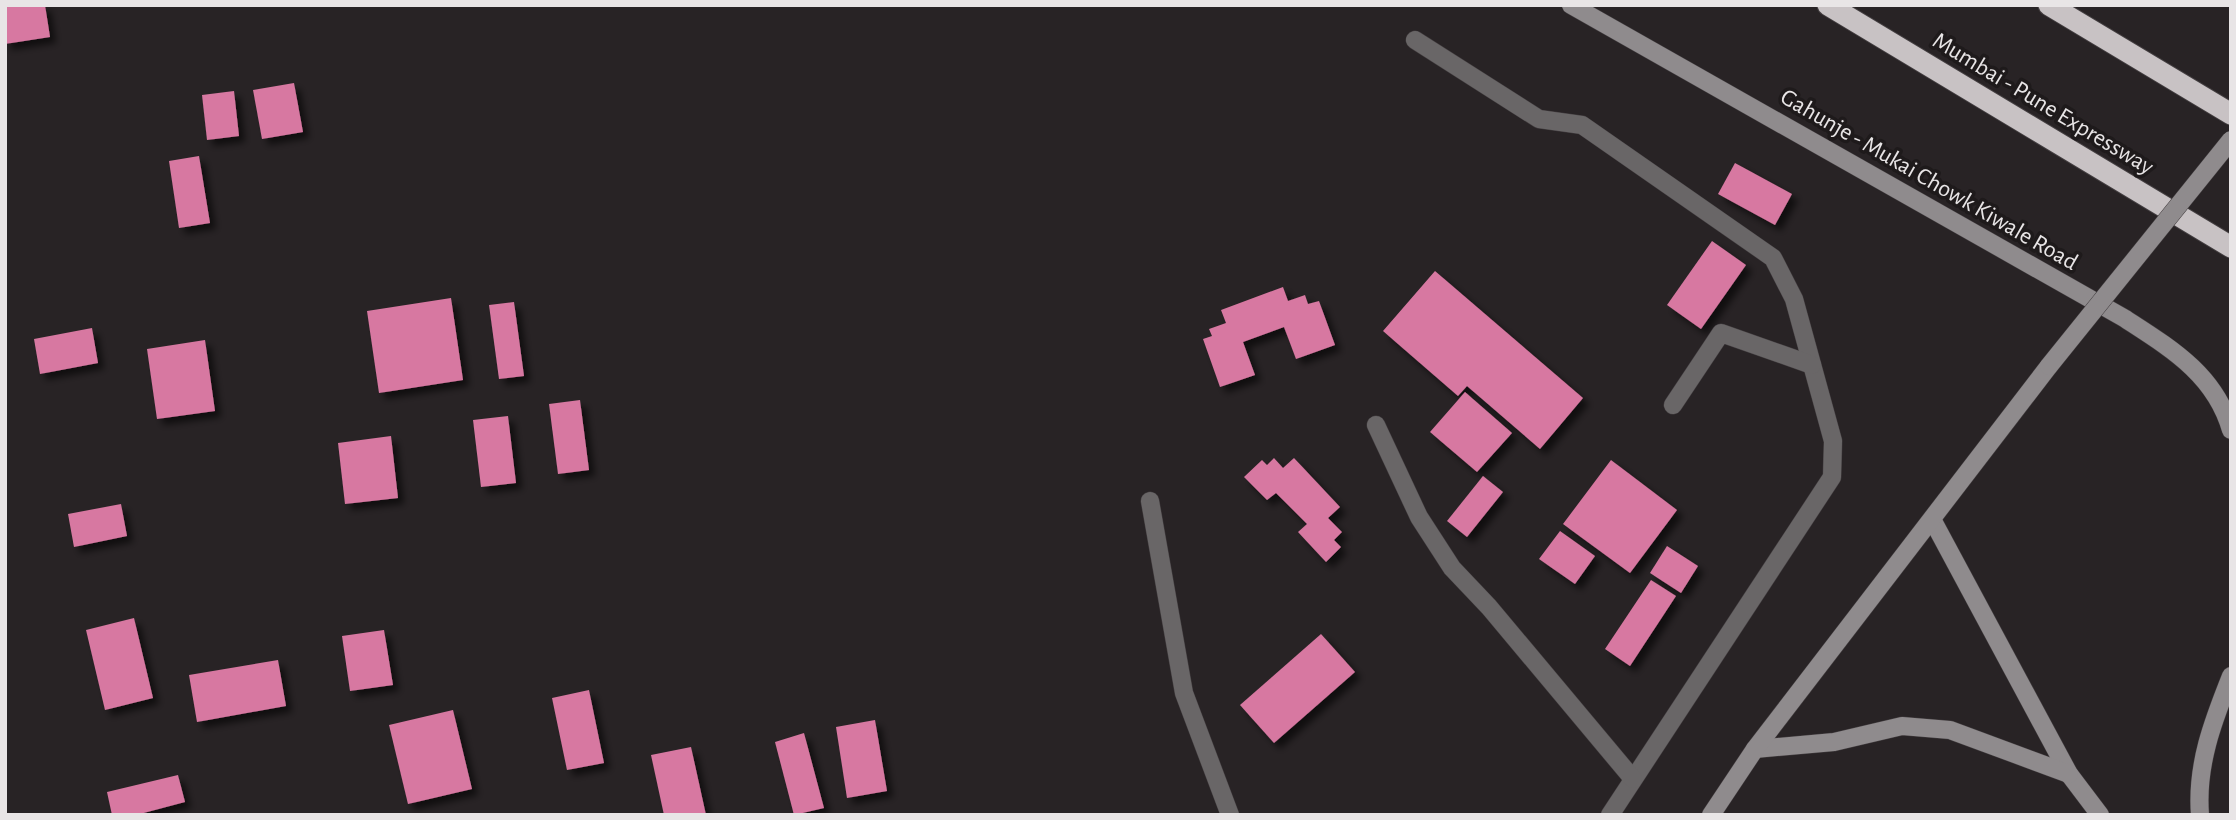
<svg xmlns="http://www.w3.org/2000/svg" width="2236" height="820" font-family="'Alegreya Sans',sans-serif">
<defs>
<filter id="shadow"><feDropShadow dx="6" dy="6" stdDeviation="3.5" flood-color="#0009"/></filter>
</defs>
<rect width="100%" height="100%" fill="#282325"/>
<g fill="#d778a1" filter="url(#shadow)">
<polygon points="45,5 50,37 5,44 5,6"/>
<polygon points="294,83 303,132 262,139 253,90"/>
<polygon points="234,91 239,136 207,140 202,95"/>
<polygon points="199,156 210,223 179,228 169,161"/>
<polygon points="1735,163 1792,194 1775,225 1718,194"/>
<polygon points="1712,241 1746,265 1701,329 1667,305"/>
<polygon points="1435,271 1583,398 1540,449 1467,386 1458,396 1383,331"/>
<polygon points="1283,287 1288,301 1305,295 1308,304 1319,301 1335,345 1296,359 1284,327 1243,342 1255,375 1220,387 1203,339 1212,336 1209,329 1226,323 1221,310"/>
<polygon points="451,298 463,380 379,393 367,311"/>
<polygon points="514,302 524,376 499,379 489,305"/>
<polygon points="92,328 98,363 40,374 34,339"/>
<polygon points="205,340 215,411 157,419 147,349"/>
<polygon points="1465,392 1512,433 1477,472 1430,432"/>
<polygon points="580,400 589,470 558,474 549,404"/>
<polygon points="508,416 516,483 481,487 473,420"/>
<polygon points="391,436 398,498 345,504 338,443"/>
<polygon points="1274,458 1283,468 1294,458 1340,507 1328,518 1342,532 1334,540 1341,547 1326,562 1298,532 1307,524 1276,493 1267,500 1244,477 1262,460 1267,465"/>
<polygon points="1611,460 1677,510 1630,573 1563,524"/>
<polygon points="1483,476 1503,492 1467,537 1447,521"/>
<polygon points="121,504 127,536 74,547 68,514"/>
<polygon points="1560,531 1595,556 1575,584 1539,559"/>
<polygon points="1667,546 1698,566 1681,593 1650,573"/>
<polygon points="1651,580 1676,596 1630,666 1605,649"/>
<polygon points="134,618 153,698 105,710 86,630"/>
<polygon points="384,630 393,685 350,691 342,636"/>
<polygon points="1321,634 1355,672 1274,743 1240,705"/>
<polygon points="278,660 286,706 197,722 189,675"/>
<polygon points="589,690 604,763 567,770 552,698"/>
<polygon points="453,710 472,789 408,804 389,725"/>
<polygon points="875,720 887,791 847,798 836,727"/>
<polygon points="804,733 824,808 794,815 775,742"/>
<polygon points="691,747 706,815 664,815 651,755"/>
<polygon points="178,775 185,802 136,815 112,815 107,792"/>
</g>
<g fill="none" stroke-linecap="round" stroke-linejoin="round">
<g stroke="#433e40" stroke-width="19">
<g id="lane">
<polyline points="1415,40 1539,119 1582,125 1773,258 1794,299 1833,441 1832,477 1610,815"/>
<polyline points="1673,405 1721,333 1812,365"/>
<polyline points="1376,425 1419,517 1452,568 1489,607 1633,779"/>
<polyline points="1150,501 1184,693 1230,815"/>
</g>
</g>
<g stroke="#433e40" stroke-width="19">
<g id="secondary">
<path d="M1571 5 2124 318C2170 348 2215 374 2231 430"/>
<polyline points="1933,521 2069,774 2100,815"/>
<polyline points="1755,749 1834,742 1902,726 1950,730 2069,774"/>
<polyline points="1711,815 1755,749 2049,366"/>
<path d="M2200 815C2196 765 2213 721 2231 676"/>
</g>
</g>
<g stroke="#433e40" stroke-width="23">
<g id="highway">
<polyline points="1828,5 2231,247"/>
<polyline points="2049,5 2231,114"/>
</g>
</g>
<use href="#lane" stroke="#696667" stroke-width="18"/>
<use href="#secondary" stroke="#8f8b8d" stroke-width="18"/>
<use href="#highway" stroke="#c8c2c4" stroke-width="21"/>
<g stroke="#433e40" stroke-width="19" stroke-linecap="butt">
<polyline id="secondary-bridge" points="2049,366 2231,140"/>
</g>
<use href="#secondary-bridge" stroke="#8f8b8d" stroke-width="18"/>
</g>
<g text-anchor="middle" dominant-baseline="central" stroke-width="7" stroke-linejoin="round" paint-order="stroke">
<g font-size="24" fill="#e8e5e6" stroke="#1e1a1b">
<text transform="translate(2043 104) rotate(31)">Mumbai - Pune Expressway</text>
<text transform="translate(1929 180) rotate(30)">Gahunje - Mukai Chowk Kiwale Road</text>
</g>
</g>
<rect width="2236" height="820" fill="none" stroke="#e8e5e6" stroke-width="14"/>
</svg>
